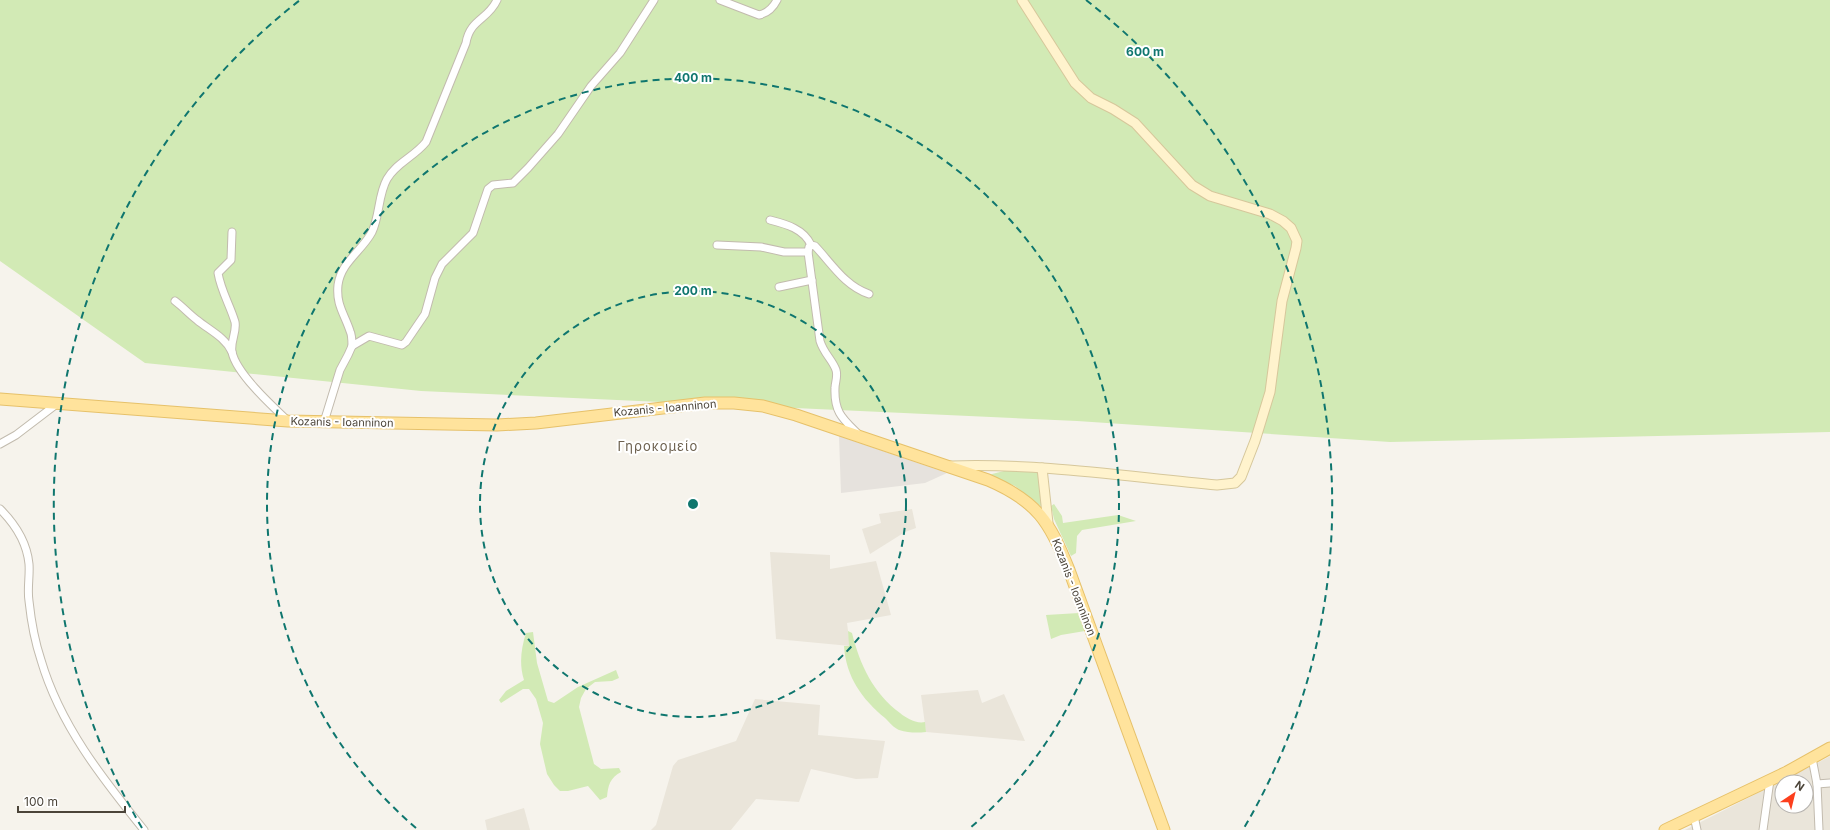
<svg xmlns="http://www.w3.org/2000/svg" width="1830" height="830" font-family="Inter,sans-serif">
<rect width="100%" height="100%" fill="#f6f3ec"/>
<g fill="#eae5da" fill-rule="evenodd">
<polygon points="912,509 916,528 905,532 870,554 862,529 881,523 879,514"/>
<polygon points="770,552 830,555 830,569 876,561 891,615 847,623 850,646 776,639"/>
<polygon points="978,690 982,703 1004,694 1025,741 926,732 921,695"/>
<polygon points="755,699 820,705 818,735 885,741 878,778 856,779 811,769 799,802 756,799 731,830 651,830 656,825 673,766 678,760 736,741"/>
<path d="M1830 756V830H1685L1823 760ZM1782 782H1806V806H1782Z"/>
<polygon points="524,808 530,830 487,830 485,820"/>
</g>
<polygon fill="#e6e2dd" points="839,436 947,473 925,483 841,493"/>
<g fill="#d2eab5">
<polygon points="0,0 1830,0 1830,432 1390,442 1077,421 421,391 145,363 0,261"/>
<polygon points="1012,469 1039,471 1042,507 1015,486 988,475"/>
<polygon points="1054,504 1062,516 1063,523 1118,515 1136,521 1082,530 1077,536 1076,553 1071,556 1054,519 1051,506"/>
<polygon points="1079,613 1085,631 1061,635 1051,639 1046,615"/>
<path d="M848 631 852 633C860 665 873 693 900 713 906 718 916 724 925 722L926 732C917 733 909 733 899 730 894 728 889 722 885 718 862 699 846 677 844 646H849Z"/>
<path d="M533 632 537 663 548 701 554 703 578 687 616 670 619 678 612 681 595 682 586 689 581 698 579 707 594 764 601 769 619 768 621 772C610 778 608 785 607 797L600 800 588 786 568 791H560L554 785 547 774 540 744 543 723 536 699 529 689H523L501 703 499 700 506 691 524 680C519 664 521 649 526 633Z"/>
</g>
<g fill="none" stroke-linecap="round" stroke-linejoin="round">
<g stroke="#c2bbae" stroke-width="9">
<g id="street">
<path d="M720 0 759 15C768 13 773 8 777 0"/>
<path d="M770 220C786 224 804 229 811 245L815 246C832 264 845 286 869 294"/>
<path d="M232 232 231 260 218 273C221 291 230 305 235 322 237 332 230 342 232 352 236 373 272 406 288 421"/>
<polyline points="717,245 761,247 784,252 808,252"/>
<path d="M811 245 809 247 808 252 820 341C824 354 832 359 836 370 838 377 835 382 835 388 834 413 843 419 859 435"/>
<polyline points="779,287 812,280"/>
<path d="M175 301C183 307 189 314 197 320 209 330 225 337 232 352"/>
<path d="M352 346C352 341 352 335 350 331 344 313 336 305 338 285 341 262 362 251 372 232 380 215 378 195 387 179 396 163 414 157 426 142L466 43C470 19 488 20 497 0"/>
<polyline points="324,422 340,370 348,355 352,346 369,336 402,345 406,342 425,314 435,278 442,264 473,233 488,189 493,185 513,183 528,168 558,134 591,86 620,53 654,0"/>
<polyline points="0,444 16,435 58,403"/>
<path d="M0 509C15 524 27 543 29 564 30 576 27 589 29 601 31 620 35 642 41 660 60 725 102 778 144 830"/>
<polyline points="1812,758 1817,784 1819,830"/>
<polyline points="1817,784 1830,783"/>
<polyline points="1694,816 1697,830"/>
<polyline points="1763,830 1770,780"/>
</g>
</g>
<g stroke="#d6c79b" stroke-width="11">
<g id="secondary">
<path d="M951 466C1040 463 1129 477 1217 485L1235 483 1241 477 1255 441 1270 392 1282 301 1296 248 1297 241 1291 228 1283 221 1270 214 1210 196 1192 185 1135 123 1113 109 1091 98 1075 83 1022 0"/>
<polyline points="1042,468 1048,523"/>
</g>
</g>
<g stroke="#e6c16a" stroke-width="13">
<g id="primary">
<path d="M0 399 288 421 497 425 536 423 705 403H734L763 406 796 415 988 480C1037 501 1050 522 1069 570L1164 830"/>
<polyline points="1665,830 1787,772 1830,748"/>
</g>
</g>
<use href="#street" stroke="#fff" stroke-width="7"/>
<use href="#secondary" stroke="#fff3cd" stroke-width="9"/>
<use href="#primary" stroke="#ffe39c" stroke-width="11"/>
</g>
<g fill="none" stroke="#0f766e" stroke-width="2" stroke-dasharray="7 5">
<circle cx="693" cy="504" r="213"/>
<path d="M416 828A426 426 0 1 1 970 828"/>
<path d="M142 828A639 639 0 0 1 300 0M1086 0A639 639 0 0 1 1244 828"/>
</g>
<g text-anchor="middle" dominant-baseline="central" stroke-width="4" stroke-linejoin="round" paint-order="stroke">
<g font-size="11" fill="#4b4439" stroke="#fff">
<text transform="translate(665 408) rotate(-5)">Kozanis - Ioanninon</text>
<text transform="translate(342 422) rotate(1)">Kozanis - Ioanninon</text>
<text transform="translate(1074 587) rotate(69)">Kozanis - Ioanninon</text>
</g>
<g font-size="13" letter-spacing="1" fill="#6e6250" stroke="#fff">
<text x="658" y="446">Γηροκομείο</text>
</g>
</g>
<circle cx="693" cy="504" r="6" fill="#0f766e" stroke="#fff" stroke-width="2"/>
<g font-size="12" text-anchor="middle" font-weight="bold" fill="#0f766e" stroke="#fff" stroke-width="4" stroke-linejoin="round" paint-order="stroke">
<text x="1145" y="56">600 m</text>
<text x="693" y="82">400 m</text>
<text x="693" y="295">200 m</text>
</g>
<g transform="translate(1794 794) rotate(35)"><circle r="19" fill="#ffffff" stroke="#b7b4b0"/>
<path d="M0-3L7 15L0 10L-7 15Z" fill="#fc3f1d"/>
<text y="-6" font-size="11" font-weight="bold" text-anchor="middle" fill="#4b4439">N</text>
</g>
<path d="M18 806v6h107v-6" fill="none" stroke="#4b4439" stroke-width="2"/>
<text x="24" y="806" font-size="12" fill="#4b4439" stroke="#ffffff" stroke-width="3" paint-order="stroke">100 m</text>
</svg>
